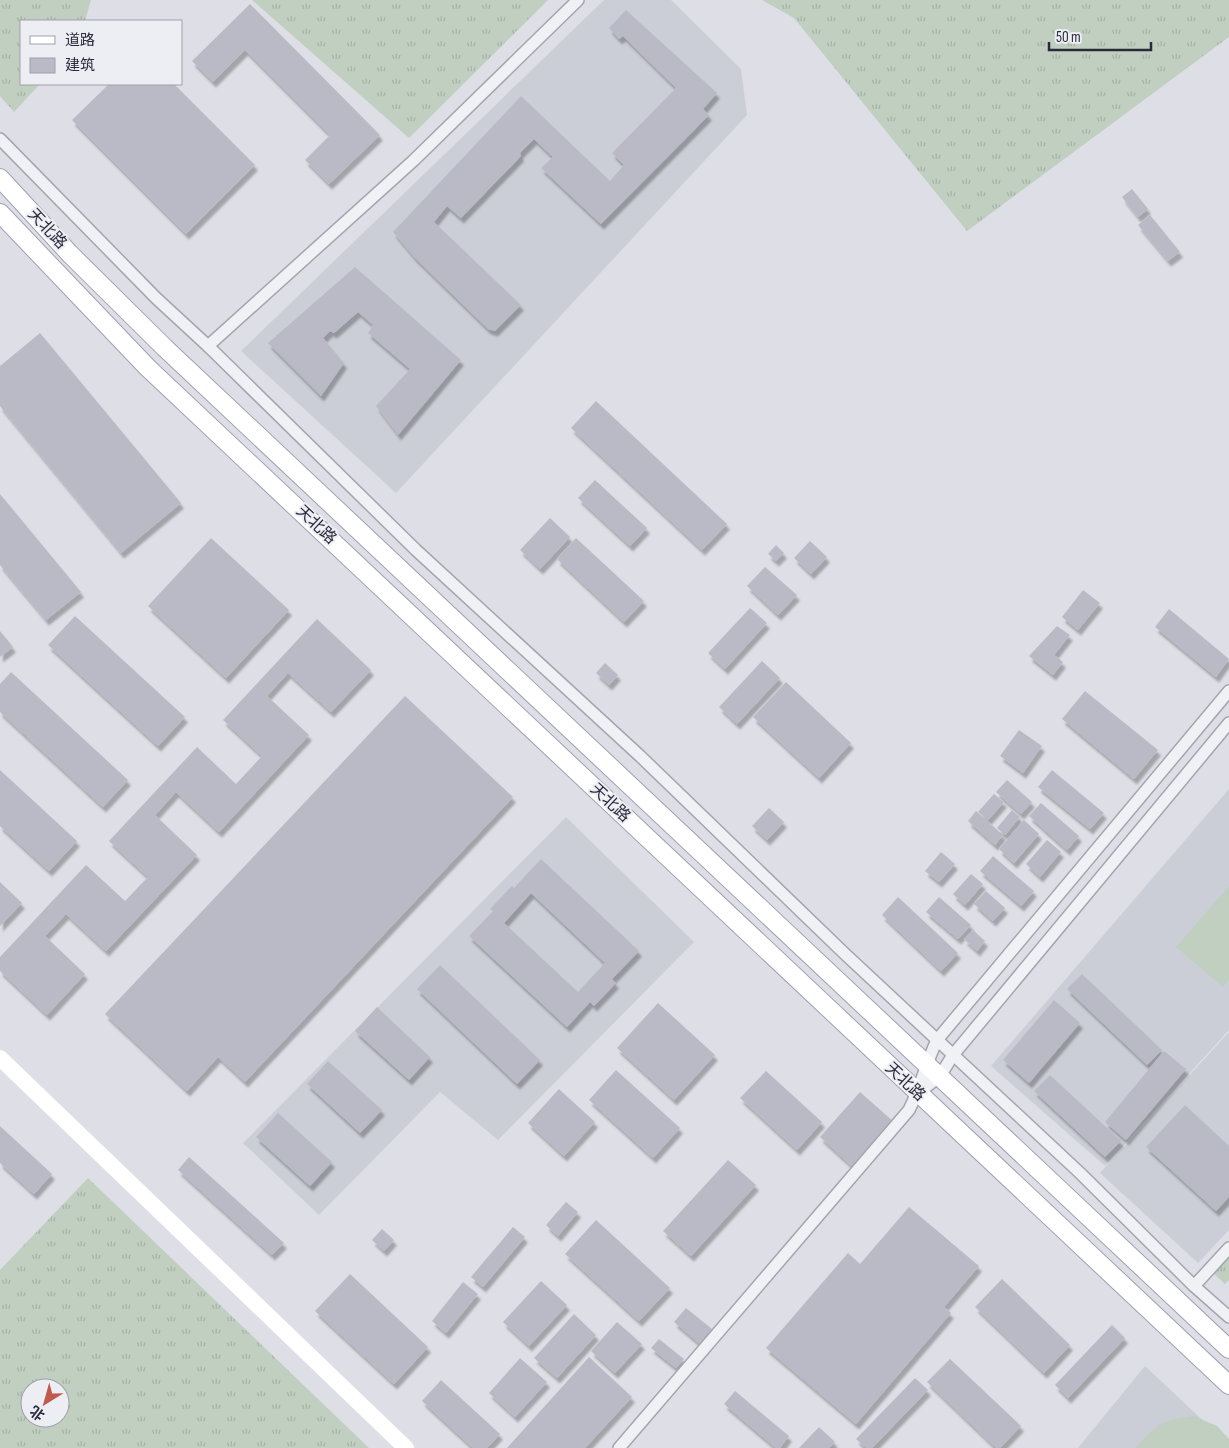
<svg xmlns="http://www.w3.org/2000/svg" width="1229" height="1448" font-family="'Sofia Sans Condensed','Noto Sans SC',sans-serif">
<defs>
<pattern id="grass-tufts" width="24" height="20" patternUnits="userSpaceOnUse" patternTransform="scale(1.25)"><rect width="24" height="20" fill="#c0cfc0"/><path d="M3 7l-1-3M5 7V3M7 7l1-3M15 17l-1-3M17 17v-4M19 17l1-3" fill="none" stroke="#a5b2a6"/></pattern>
<filter id="shadow"><feDropShadow dx="3" dy="5.5" stdDeviation="1" flood-color="#0004"/></filter>
</defs>
<rect width="100%" height="100%" fill="#dedfe6"/>
<g fill="#ccced7">
<polygon points="604,0 671,0 741,69 747,115 396,493 241,351"/>
<polygon points="1229,789 1229,1030 1105,1166 991,1066"/>
<polygon points="566,817 694,942 498,1140 440,1092 319,1215 243,1143"/>
<polygon points="1229,1032 1229,1230 1198,1263 1100,1173"/>
<polygon points="1145,1366 1229,1445 1229,1448 1078,1448"/>
</g>
<g fill="url(#grass-tufts)" fill-rule="evenodd">
<polygon points="0,0 91,0 85,21 21,21 21,84 40,84 14,112 0,96"/>
<polygon points="252,0 548,0 409,138"/>
<polygon points="762,0 1229,0 1229,37 967,231 794,18"/>
<path d="M88 1178 369 1448H0V1270ZM30 1388H60V1418H30Z"/>
<polygon points="1229,1254 1229,1280 1225,1284 1212,1272"/>
</g>
<g fill="#c0cfc0">
<polygon points="1229,886 1229,980 1223,987 1176,947"/>
<path d="M1194 1416 1217 1426 1229 1439V1448H1135C1157 1424 1161 1420 1194 1416Z"/>
</g>
<g fill="#b9bac5" fill-rule="evenodd" filter="url(#shadow)">
<polygon points="250,4 380,135 329,184 305,160 330,135 245,50 213,82 192,61"/>
<polygon points="626,10 717,93 703,109 709,115 601,224 541,168 553,157 534,139 520,153 521,156 461,218 447,206 434,222 521,305 495,331 488,329 414,257 393,232 521,96 610,181 624,165 612,153 676,88 623,36 619,39 609,28"/>
<polygon points="109,84 174,84 255,165 186,234 72,120"/>
<polygon points="1132,189 1148,209 1138,217 1122,197"/>
<polygon points="1150,215 1180,252 1168,261 1138,225"/>
<polygon points="355,267 461,360 398,435 376,406 410,369 368,333 373,325 358,312 334,333 330,331 323,338 344,363 321,396 268,343"/>
<polygon points="40,333 181,503 121,553 0,406 0,366"/>
<polygon points="596,401 727,524 702,550 571,428"/>
<polygon points="595,480 647,528 630,546 578,498"/>
<polygon points="0,494 81,592 46,620 0,565"/>
<polygon points="550,518 570,537 540,569 520,550"/>
<polygon points="211,538 289,610 226,678 148,606"/>
<polygon points="576,538 644,601 624,622 557,559"/>
<polygon points="810,541 827,557 811,574 794,558"/>
<polygon points="776,545 784,553 776,561 768,554"/>
<polygon points="765,567 797,595 778,615 747,586"/>
<polygon points="1083,590 1100,603 1078,630 1062,617"/>
<polygon points="750,608 767,623 725,669 708,653"/>
<polygon points="1169,609 1229,659 1216,677 1155,627"/>
<polygon points="75,616 185,717 158,746 48,645"/>
<polygon points="317,619 371,670 331,712 288,673 267,696 309,735 219,832 176,792 155,815 197,855 106,951 66,914 45,936 85,974 47,1015 0,971 0,957 86,865 125,901 148,877 109,841 197,747 236,784 262,756 223,720"/>
<polygon points="1057,626 1070,635 1054,655 1063,662 1053,675 1029,656"/>
<polygon points="0,631 13,647 0,657"/>
<polygon points="762,661 780,678 737,724 719,707"/>
<polygon points="605,663 618,675 609,685 596,673"/>
<polygon points="11,672 128,780 103,807 0,712 0,684"/>
<polygon points="786,682 851,743 819,778 753,717"/>
<polygon points="1085,691 1158,750 1134,779 1062,719"/>
<polygon points="405,696 513,797 245,1082 218,1057 187,1091 105,1014"/>
<polygon points="1019,730 1042,746 1023,773 1000,756"/>
<polygon points="0,770 77,841 49,871 0,826"/>
<polygon points="1052,770 1104,813 1090,829 1038,787"/>
<polygon points="1007,780 1032,802 1021,814 996,792"/>
<polygon points="994,794 1004,802 988,820 978,812"/>
<polygon points="1041,803 1079,836 1067,850 1029,816"/>
<polygon points="769,808 784,822 767,840 752,826"/>
<polygon points="1012,810 1020,817 1005,835 997,828"/>
<polygon points="976,811 1003,835 995,845 968,821"/>
<polygon points="1024,820 1039,834 1014,863 999,849"/>
<polygon points="1047,840 1061,852 1040,877 1026,864"/>
<polygon points="941,852 955,864 939,882 925,871"/>
<polygon points="993,856 1034,891 1021,906 980,871"/>
<path d="M541 859 639 951 612 979 616 983 594 1006 590 1002 567 1027 469 936 493 911 490 909 512 886 514 888ZM531 893 605 963 578 992 504 923Z"/>
<polygon points="971,874 983,884 965,905 953,894"/>
<polygon points="0,882 22,903 0,926"/>
<polygon points="986,891 1005,908 993,921 974,904"/>
<polygon points="898,897 958,953 941,971 882,915"/>
<polygon points="939,897 971,925 958,939 926,912"/>
<polygon points="973,930 985,941 977,951 964,939"/>
<polygon points="440,965 540,1060 517,1084 417,989"/>
<polygon points="1082,974 1162,1050 1147,1065 1067,989"/>
<polygon points="1054,1000 1080,1023 1029,1083 1003,1060"/>
<polygon points="658,1003 715,1055 674,1100 617,1048"/>
<polygon points="377,1007 430,1057 409,1080 355,1031"/>
<polygon points="1164,1051 1186,1069 1126,1140 1105,1122"/>
<polygon points="328,1061 382,1110 360,1133 307,1084"/>
<polygon points="616,1070 680,1128 653,1158 589,1100"/>
<polygon points="766,1071 822,1122 797,1150 740,1098"/>
<polygon points="1050,1075 1121,1141 1105,1157 1034,1091"/>
<polygon points="559,1089 595,1122 564,1156 528,1123"/>
<polygon points="860,1092 895,1123 854,1168 820,1137"/>
<polygon points="1185,1105 1229,1146 1229,1197 1216,1211 1146,1147"/>
<polygon points="278,1113 332,1162 310,1186 256,1137"/>
<polygon points="0,1126 52,1174 34,1194 0,1163"/>
<polygon points="189,1157 284,1243 272,1255 178,1170"/>
<polygon points="728,1160 756,1185 691,1256 663,1231"/>
<polygon points="566,1202 578,1212 558,1236 546,1225"/>
<polygon points="909,1207 979,1266 944,1307 951,1313 856,1424 766,1348 848,1253 860,1264"/>
<polygon points="596,1220 670,1288 639,1321 565,1254"/>
<polygon points="513,1227 525,1237 483,1287 471,1277"/>
<polygon points="382,1229 394,1240 384,1251 372,1240"/>
<polygon points="350,1274 428,1347 394,1384 315,1311"/>
<polygon points="1002,1279 1070,1345 1044,1373 975,1307"/>
<polygon points="541,1281 567,1305 529,1346 503,1322"/>
<polygon points="463,1282 478,1294 446,1333 432,1321"/>
<polygon points="686,1308 712,1329 700,1344 674,1322"/>
<polygon points="574,1314 596,1335 557,1378 534,1358"/>
<polygon points="617,1322 642,1344 615,1373 591,1351"/>
<polygon points="1112,1325 1125,1338 1068,1398 1055,1385"/>
<polygon points="659,1339 684,1359 676,1368 651,1348"/>
<polygon points="589,1357 632,1397 585,1448 507,1448"/>
<polygon points="520,1358 547,1382 515,1417 489,1393"/>
<polygon points="950,1359 1021,1426 1000,1448 996,1448 927,1382"/>
<polygon points="915,1378 928,1390 872,1448 866,1448 856,1439"/>
<polygon points="441,1380 500,1434 487,1448 473,1448 422,1401"/>
<polygon points="735,1391 789,1436 780,1448 776,1448 724,1404"/>
<polygon points="819,1427 835,1442 829,1448 799,1448"/>
</g>
<g fill="none" stroke-linecap="round" stroke-linejoin="round">
<g stroke="#a4a5af" stroke-width="14">
<g id="street">
<polyline points="0,139 156,298 208,346 416,550 640,756 845,954 1080,1173 1194,1286 1229,1317"/>
<polyline points="208,346 413,161 578,0"/>
<polyline points="917,1094 940,1076 953,1055 1229,723"/>
<polyline points="1194,1286 1229,1248"/>
<path d="M619 1448 909 1110C921 1087 926 1063 937 1040L1229 691"/>
</g>
</g>
<g stroke="#9ea1b0" stroke-width="20">
<g id="primary">
<polyline points="0,178 70,254 165,348 1229,1349"/>
<polyline points="0,213 148,368 1229,1385"/>
</g>
</g>
<use href="#street" stroke="#f0f1f5" stroke-width="11"/>
<polyline stroke="#fff" stroke-width="16" points="0,1058 406,1448"/>
<use href="#primary" stroke="#fff" stroke-width="18"/>
</g>
<g text-anchor="middle" dominant-baseline="central" stroke-width="4" stroke-linejoin="round" paint-order="stroke">
<g font-size="16" fill="#292b3b" stroke="#edeef4">
<text transform="translate(47 229) rotate(47)">天北路</text>
<text transform="translate(316 525) rotate(43)">天北路</text>
<text transform="translate(610 803) rotate(43)">天北路</text>
<text transform="translate(905 1082) rotate(43)">天北路</text>
</g>
</g>
<rect x="20" y="20" width="162" height="65" fill="#edeef4" stroke="#9fa0aa"/>
<rect x="30" y="36" width="25" height="8" fill="#ffffff" stroke="#9fa0aa"/>
<text x="65" y="45" font-size="15" fill="#292b3b">道路</text>
<rect x="30" y="58" width="25" height="15" fill="#b9bac5" stroke="#9fa0aa"/>
<text x="65" y="70" font-size="15" fill="#292b3b">建筑</text>
<g transform="translate(45 1403) rotate(217)"><circle r="24" fill="#edeef4" stroke="#9fa0aa"/>
<path d="M0-4L9 19L0 12L-9 19Z" fill="#c0594e"/>
<text y="-8" font-size="14" font-weight="bold" text-anchor="middle" fill="#292b3b">北</text>
</g>
<path d="M1049 42v8h102v-8" fill="none" stroke="#292b3b" stroke-width="2.5"/>
<text x="1056" y="42" font-size="15" fill="#292b3b" stroke="#edeef4" stroke-width="4" paint-order="stroke">50 m</text>
</svg>
